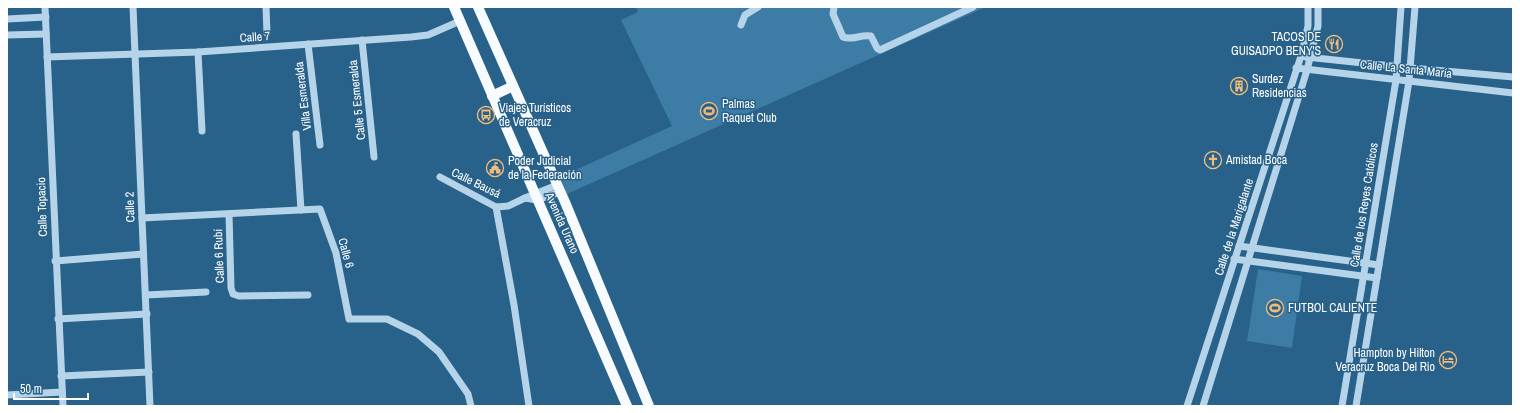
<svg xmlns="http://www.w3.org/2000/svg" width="1520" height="413" font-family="'Archivo Narrow',sans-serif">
<rect width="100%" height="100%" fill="#286189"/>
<g fill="#3c7ca5">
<polygon points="636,7 986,7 567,194 560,177 672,126 621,20 638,12"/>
<polygon points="1258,269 1302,276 1292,348 1247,341"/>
</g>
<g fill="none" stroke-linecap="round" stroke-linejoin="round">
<g stroke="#b5d4e9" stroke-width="7">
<polyline points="45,7 63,406"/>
<polyline points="133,7 150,406"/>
<polyline points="266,7 267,33"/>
<path d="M834 7 833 14 843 37C852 41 861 34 871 36L877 48 880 50 973 7"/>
<polyline points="7,19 46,17"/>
<polyline points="741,25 745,15 758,7"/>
<polyline points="7,35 46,34"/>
<polyline points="362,40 374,157"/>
<polyline points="308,44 320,145"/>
<polyline points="198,52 202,131"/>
<polyline points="47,57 198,52 411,37 428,35 460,21"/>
<polyline points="1306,57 1411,68 1513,77"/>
<polyline points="1296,68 1513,93"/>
<polyline points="296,134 301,210"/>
<polyline points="440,177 496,207 508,206 525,198"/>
<polyline points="557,185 525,198 537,200 560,192"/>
<polyline points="496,207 514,305 529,406"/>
<polyline points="229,214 231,288 233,294 239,296 308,295"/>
<polyline points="142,218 320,209 336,253 349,319 387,319 418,334 439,352 468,394 471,406"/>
<polyline points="1239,246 1379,265"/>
<polyline points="1234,259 1377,278"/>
<polyline points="55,261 143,254"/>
<polyline points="146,295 206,292"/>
<polyline points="58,319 147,314"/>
<polyline points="61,376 149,372"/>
<polyline points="7,395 62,392"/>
<polyline points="1187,406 1301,56 1308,26 1308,7"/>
<polyline points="1203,406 1307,70 1318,26 1318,7"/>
<polyline points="1342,406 1396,80 1401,7"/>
<polyline points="1356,406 1409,81 1415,7"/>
</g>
<g stroke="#f7fbfe" stroke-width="10">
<polyline points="454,7 627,406"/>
<polyline points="478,7 565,202 649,406"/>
<polyline points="492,96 513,86"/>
</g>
</g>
<defs>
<g id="restaurant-ring" transform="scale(0.9)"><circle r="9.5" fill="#286189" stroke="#f1bc7b" stroke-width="1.5"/><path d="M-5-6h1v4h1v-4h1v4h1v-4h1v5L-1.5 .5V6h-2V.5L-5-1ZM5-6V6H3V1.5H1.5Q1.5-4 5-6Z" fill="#f1bc7b"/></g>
<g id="building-ring" transform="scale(0.9)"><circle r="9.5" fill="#286189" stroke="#f1bc7b" stroke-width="1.5"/><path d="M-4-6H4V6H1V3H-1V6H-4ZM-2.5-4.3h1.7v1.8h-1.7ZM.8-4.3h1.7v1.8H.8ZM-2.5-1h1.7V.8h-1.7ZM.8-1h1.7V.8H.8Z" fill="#f1bc7b"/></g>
<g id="stadium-ring" transform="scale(0.9)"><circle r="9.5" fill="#286189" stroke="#f1bc7b" stroke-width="1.5"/><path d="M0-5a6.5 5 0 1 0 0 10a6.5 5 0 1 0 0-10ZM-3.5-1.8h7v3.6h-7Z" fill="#f1bc7b"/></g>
<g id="bus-ring" transform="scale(0.9)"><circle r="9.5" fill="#286189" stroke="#f1bc7b" stroke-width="1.5"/><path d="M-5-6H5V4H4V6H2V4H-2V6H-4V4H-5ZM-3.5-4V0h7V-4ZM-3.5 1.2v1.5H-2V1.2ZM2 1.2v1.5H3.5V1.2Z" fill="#f1bc7b"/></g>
<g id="church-ring" transform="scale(0.9)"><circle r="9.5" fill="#286189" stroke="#f1bc7b" stroke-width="1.5"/><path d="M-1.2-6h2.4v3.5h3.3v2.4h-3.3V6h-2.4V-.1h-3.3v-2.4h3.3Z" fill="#f1bc7b"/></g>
<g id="civic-ring" transform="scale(0.9)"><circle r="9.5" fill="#286189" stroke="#f1bc7b" stroke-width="1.5"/><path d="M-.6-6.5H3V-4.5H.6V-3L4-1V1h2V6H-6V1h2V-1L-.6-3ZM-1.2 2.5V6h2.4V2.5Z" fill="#f1bc7b"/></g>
<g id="hotel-ring" transform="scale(0.9)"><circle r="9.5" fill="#286189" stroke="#f1bc7b" stroke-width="1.5"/><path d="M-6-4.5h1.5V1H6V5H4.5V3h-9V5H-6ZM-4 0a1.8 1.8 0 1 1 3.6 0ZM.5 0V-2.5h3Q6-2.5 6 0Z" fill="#f1bc7b"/></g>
</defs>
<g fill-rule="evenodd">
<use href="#restaurant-ring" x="1334" y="44"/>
<use href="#building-ring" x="1239" y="86"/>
<use href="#stadium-ring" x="709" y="111"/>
<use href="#bus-ring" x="486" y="115"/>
<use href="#church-ring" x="1213" y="160"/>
<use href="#civic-ring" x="495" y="168"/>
<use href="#stadium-ring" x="1275" y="308"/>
<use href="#hotel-ring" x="1448" y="360"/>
</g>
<g text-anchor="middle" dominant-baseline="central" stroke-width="3" stroke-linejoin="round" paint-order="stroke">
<g font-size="12" fill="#fff" stroke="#286189">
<text transform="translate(255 37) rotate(-4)">Calle 7</text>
<text transform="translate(1406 69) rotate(6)">Calle La Santa María</text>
<text transform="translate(303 96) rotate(-97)">Villa Esmeralda</text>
<text transform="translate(357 100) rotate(-96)">Calle 5 Esmeralda</text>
<text transform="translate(476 183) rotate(26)">Calle Bausá</text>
<text transform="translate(1364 205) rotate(-81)">Calle de los Reyes Católicos</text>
<text transform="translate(42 207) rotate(-92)">Calle Topacio</text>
<text transform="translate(130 207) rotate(-92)">Calle 2</text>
<text transform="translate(562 223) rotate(66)">Avenida Urano</text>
<text transform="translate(1234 227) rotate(-72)">Calle de la Marigalante</text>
<text transform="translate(346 253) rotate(75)">Calle 6</text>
<text transform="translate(219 256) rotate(-92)">Calle 6 Rubí</text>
</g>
<g font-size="12" fill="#fff" stroke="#286189" text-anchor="start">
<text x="1321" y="37" text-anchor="end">TACOS DE<tspan x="1321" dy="14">GUISADPO BENY'S</tspan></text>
<text x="1252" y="79">Surdez<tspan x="1252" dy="14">Residencias</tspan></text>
<text x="722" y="104">Palmas<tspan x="722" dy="14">Raquet Club</tspan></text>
<text x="499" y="108">Viajes Turísticos<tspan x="499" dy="14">de Veracruz</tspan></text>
<text x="1226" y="160">Amistad Boca</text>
<text x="508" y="161">Poder Judicial<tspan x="508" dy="14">de la Federación</tspan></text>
<text x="1288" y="308">FUTBOL CALIENTE</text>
<text x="1435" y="353" text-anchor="end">Hampton by Hilton<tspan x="1435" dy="14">Veracruz Boca Del Rio</tspan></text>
</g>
</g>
<rect width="1520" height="413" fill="none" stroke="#ffffff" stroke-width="16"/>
<path d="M14 393v6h74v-6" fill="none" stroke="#ffffff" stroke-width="2"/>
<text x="20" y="393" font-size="12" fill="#ffffff" stroke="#286189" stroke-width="3" paint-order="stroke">50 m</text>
</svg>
